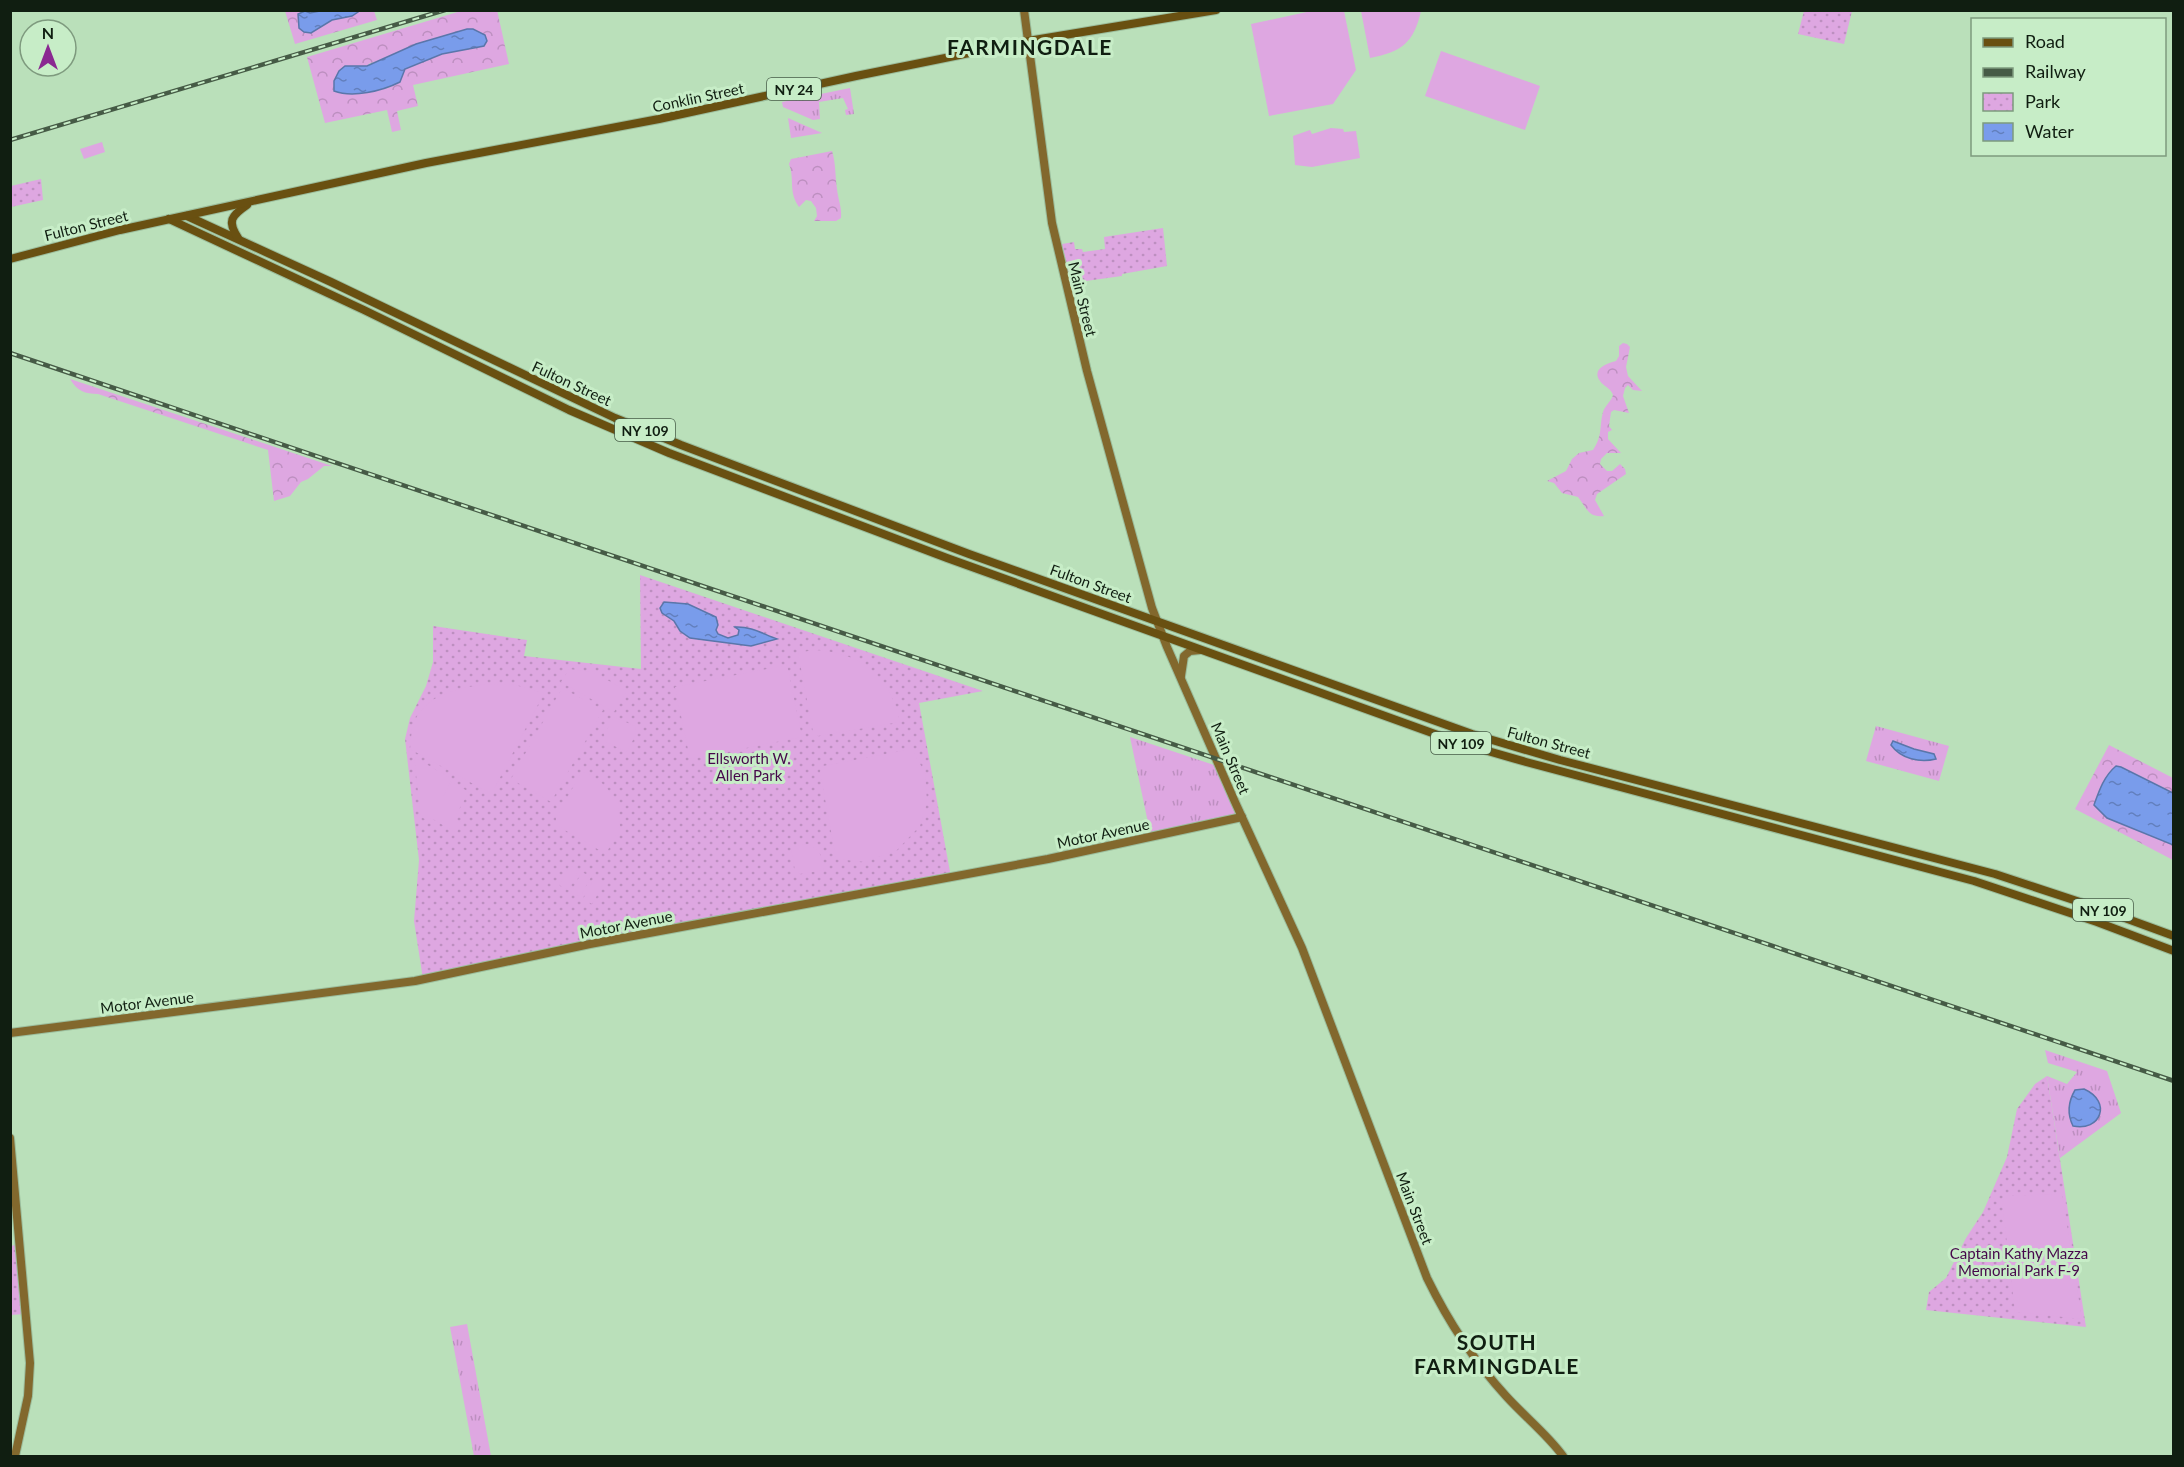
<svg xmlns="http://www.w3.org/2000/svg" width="2184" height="1467" font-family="Lato,sans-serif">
<defs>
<pattern id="grass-tufts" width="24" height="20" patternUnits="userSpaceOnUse" patternTransform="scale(1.5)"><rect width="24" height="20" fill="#dea7e1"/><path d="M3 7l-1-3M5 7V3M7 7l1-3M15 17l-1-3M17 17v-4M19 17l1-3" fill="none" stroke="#bd8fc0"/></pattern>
<pattern id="forest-crowns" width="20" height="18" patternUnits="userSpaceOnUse" patternTransform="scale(1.5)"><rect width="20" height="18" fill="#dea7e1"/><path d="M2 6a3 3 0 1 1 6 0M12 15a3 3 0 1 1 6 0" fill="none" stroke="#bd8fc0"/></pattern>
<pattern id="park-dots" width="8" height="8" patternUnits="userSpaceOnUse" patternTransform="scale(1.5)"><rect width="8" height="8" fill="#dea7e1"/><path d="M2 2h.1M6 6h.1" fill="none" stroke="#bd8fc0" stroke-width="1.8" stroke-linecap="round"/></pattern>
<pattern id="water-ripples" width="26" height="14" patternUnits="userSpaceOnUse" patternTransform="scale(1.5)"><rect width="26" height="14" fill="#799ceb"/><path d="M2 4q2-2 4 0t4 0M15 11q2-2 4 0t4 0" fill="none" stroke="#627fbd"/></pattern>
</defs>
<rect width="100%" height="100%" fill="#bae0ba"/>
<g fill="url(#grass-tufts)">
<polygon points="850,88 854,114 846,115 845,110 848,109 843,98 819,102 820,119 813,120 783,107 782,102"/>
<polygon points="788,118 822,133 791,138"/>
<polygon points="1876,726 1949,746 1939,781 1866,761"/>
<polygon points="1130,737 1220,767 1242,817 1151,837"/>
<polygon points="2045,1050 2107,1071 2121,1113 2060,1158 2047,1076 2067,1084 2077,1072 2048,1063"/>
<polygon points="467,1324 491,1456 474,1456 450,1327"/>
</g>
<g fill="url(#forest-crowns)" fill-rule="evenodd">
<path d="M497 10 509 64 413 85 418 106 397 111 401 130 392 132 387 110 325 123 307 57 461 11ZM484 46 442 54 404 69 400 82 388 88 349 94 356 66H367L370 63Z"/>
<polygon points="285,11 374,11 377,20 295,44"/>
<path d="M832 151C836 164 835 176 837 189 838 199 842 208 841 218L836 221H814L817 216 816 208 811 201 806 200 799 207C788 191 795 180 789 164L791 159Z"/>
<path d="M1623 343 1627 344 1630 347 1626 367 1628 376 1642 391 1633 390 1628 385 1625 388 1623 396 1629 413 1614 410 1611 412 1609 426 1612 430 1608 432V439L1621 453H1607L1601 459 1600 464 1607 471H1612L1620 464 1625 469 1626 474 1597 494 1595 500 1604 516C1588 518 1586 507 1578 497L1562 493 1554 483 1547 481 1566 471 1572 459 1579 453 1593 450C1603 435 1599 427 1603 412 1605 405 1611 402 1613 395 1610 387 1604 387 1600 381 1591 369 1607 363 1616 361L1619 356V346Z"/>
<path d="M70 379 332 466H324L308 479 301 482 290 496 274 501 268 450 98 394C85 394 77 391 70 379Z"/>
<polygon points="2109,745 2173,778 2173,860 2075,809"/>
</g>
<g fill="url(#park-dots)">
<polygon points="1804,11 1852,11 1844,44 1798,34"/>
<polygon points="41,179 43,200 11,207 11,186"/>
<polygon points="1163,228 1167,266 1122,274 1122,276 1071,283 1062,244 1074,242 1075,249 1082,249 1083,252 1105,249 1104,237"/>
<polygon points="640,575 983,691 919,703 951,877 423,979 414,921 419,860 405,739 410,718 426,686 433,662 433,626 527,640 524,656 641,669"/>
<polygon points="2047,1076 2086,1327 1926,1310 1929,1292 1946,1278 1966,1238 1983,1212 2007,1157 2017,1109 2035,1084"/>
<polygon points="16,1245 24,1314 11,1315 10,1246"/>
</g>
<g fill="#dea7e1">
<polygon points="1316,10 1344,11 1356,70 1333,104 1269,116 1251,24"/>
<path d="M1361 11V10L1421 11C1414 42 1402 52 1370 58Z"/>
<polygon points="1441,51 1540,86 1525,130 1425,96"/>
<polygon points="1331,128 1343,129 1344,132 1356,131 1360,158 1312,167 1295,165 1293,136 1310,130 1312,134"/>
<polygon points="102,142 105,152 84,159 80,149"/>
<path d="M813 650C860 652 890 675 900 722L818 736 813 732 798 653Z"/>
<polygon points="787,665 802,737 690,759 675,687"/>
<polygon points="569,669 593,672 627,691 614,712 561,682"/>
<path d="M485 684 515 685 544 693 493 791H486L410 749C411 741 411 732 413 725 424 694 457 689 485 684Z"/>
<polygon points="562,688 603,710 551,802 511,779"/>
<polygon points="614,717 635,726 636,734 627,752 606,742 604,734"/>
<polygon points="912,749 925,773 927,802 920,826 897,850 865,862 836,859 820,771 823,766"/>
<polygon points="414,757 452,779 443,796 452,782 469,792 454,818 462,823 456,833 431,818 429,821 421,817"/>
<polygon points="582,771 600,781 618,801 620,827 606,854 556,825 556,818"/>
<path d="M808 844C821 850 822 857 824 870L800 874 795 871 791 847Z"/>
<polygon points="570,865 579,870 568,890 559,885"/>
<polygon points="582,872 591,877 580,897 571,892"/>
<polygon points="594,879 603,885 592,904 583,899"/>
<polygon points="2062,1194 2082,1319 2015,1312 2002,1201 2007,1196"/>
</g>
<g fill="url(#water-ripples)" stroke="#5a76aa" stroke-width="1.5">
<polygon points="320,11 357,10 358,12 352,16 332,20 311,33 304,32 299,28 298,14 305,11 310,13"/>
<path d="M467 29H473L485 35 487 41 484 46 442 54 405 69 400 82C382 91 353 98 334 91V81L339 71 345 66H367L416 44Z"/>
<path d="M664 602 688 604 716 617 718 625 716 630 718 634 728 638 738 635 739 630 735 627C751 626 763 634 777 639L751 646 690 638 680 631 674 621 662 613 660 608Z"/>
<path d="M1893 741 1914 749 1934 754 1936 759C1920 763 1901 759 1891 745Z"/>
<path d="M2116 766 2121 767 2173 793V845L2107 818 2094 805C2099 791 2104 776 2116 766Z"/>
<path d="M2084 1089C2113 1102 2100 1132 2073 1126 2067 1114 2068 1102 2075 1090Z"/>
</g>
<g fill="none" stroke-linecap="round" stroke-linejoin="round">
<g stroke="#9bbd9c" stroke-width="10">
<g id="secondary">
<path d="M1024 10 1052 223 1087 371 1152 608 1167 647 1235 802 1302 948 1427 1278C1448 1321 1474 1361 1506 1396 1525 1417 1547 1434 1563 1456"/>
<polyline points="1181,676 1184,656 1190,651 1200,650"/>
<polyline points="10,1033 415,981 590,944 1048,859 1242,817"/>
<polyline points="10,1138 30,1363 28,1396 15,1456"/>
</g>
</g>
<g stroke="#9bbd9c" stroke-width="10">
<g id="primary">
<polyline points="187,216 331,282 615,418 681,445 969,554 1472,734 1560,760 1995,874 2092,906 2174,936"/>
<polyline points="169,219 364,310 569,410 669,453 947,558 1460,743 1526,762 1974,881 2097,922 2174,951"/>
<path d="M238 238C227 221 231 216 247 205"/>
<polyline points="10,259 120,230 426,163 659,119 856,76 1034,40 1216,10"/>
</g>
</g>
<use href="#secondary" stroke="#82682d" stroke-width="8"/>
<use href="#primary" stroke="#695011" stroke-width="8"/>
<g stroke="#465b46" stroke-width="4.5">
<g id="rail">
<polyline points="10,140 445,10"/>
<polyline points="10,353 2174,1081"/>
</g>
</g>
<use href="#rail" stroke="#c7edc7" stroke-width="2" stroke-dasharray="7" stroke-linecap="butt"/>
</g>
<g text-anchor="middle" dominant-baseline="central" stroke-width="6" stroke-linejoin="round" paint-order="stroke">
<g fill="#c7edc7" stroke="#475c48" stroke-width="1.5">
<rect x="767" y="78" width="54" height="22" rx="4.5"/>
<rect x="615" y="419" width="60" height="22" rx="4.5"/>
<rect x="1431" y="732" width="60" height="22" rx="4.5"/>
<rect x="2073" y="899" width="60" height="22" rx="4.5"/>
</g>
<g font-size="14" font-weight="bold" fill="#101e11">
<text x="794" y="89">NY 24</text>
<text x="645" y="430">NY 109</text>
<text x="1461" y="743">NY 109</text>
<text x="2103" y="910">NY 109</text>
</g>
<g font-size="15" fill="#101e11" stroke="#c7edc7">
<text transform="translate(698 97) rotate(-12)">Conklin Street</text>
<text transform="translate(86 225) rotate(-14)">Fulton Street</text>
<text transform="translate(1083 299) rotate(76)">Main Street</text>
<text transform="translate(572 383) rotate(25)">Fulton Street</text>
<text transform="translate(1091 583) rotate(20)">Fulton Street</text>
<text transform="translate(1549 742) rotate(15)">Fulton Street</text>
<text transform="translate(1231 758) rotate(67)">Main Street</text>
<text transform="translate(1103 833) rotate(-12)">Motor Avenue</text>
<text transform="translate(626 924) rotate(-11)">Motor Avenue</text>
<text transform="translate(147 1002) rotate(-7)">Motor Avenue</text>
<text transform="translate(1415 1208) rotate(69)">Main Street</text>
</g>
<g font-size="15" fill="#46084b" stroke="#c7edc7">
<text x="749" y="758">Ellsworth W.<tspan x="749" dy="17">Allen Park</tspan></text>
<text x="2019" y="1253">Captain Kathy Mazza<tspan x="2019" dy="17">Memorial Park F-9</tspan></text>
</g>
<g font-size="21" font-weight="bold" letter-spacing="1.5" fill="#101e11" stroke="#c7edc7">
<text x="1030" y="46">FARMINGDALE</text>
<text x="1497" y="1341">SOUTH<tspan x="1497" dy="24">FARMINGDALE</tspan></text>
</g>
</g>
<rect width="2184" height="1467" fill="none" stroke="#101e11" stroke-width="24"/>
<rect x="1971" y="18" width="195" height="138" fill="#c7edc7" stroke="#7e9a7e" stroke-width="1.5"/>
<rect x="1983" y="38" width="30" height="9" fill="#695011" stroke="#7e9a7e" stroke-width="1.5"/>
<text x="2025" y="48" font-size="18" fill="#101e11">Road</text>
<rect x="1983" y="68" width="30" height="9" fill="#465b46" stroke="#7e9a7e" stroke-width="1.5"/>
<text x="2025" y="78" font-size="18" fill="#101e11">Railway</text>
<rect x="1983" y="93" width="30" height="18" fill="url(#park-dots)" stroke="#7e9a7e" stroke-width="1.5"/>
<text x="2025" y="108" font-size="18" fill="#101e11">Park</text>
<rect x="1983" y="123" width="30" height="18" fill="url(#water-ripples)" stroke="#7e9a7e" stroke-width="1.5"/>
<text x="2025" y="138" font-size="18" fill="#101e11">Water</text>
<g transform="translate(48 48)"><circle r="28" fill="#c7edc7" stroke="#7e9a7e" stroke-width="1.5"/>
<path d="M0-4.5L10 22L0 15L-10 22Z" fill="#8a2891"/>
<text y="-9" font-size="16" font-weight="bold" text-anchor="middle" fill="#101e11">N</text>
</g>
</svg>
